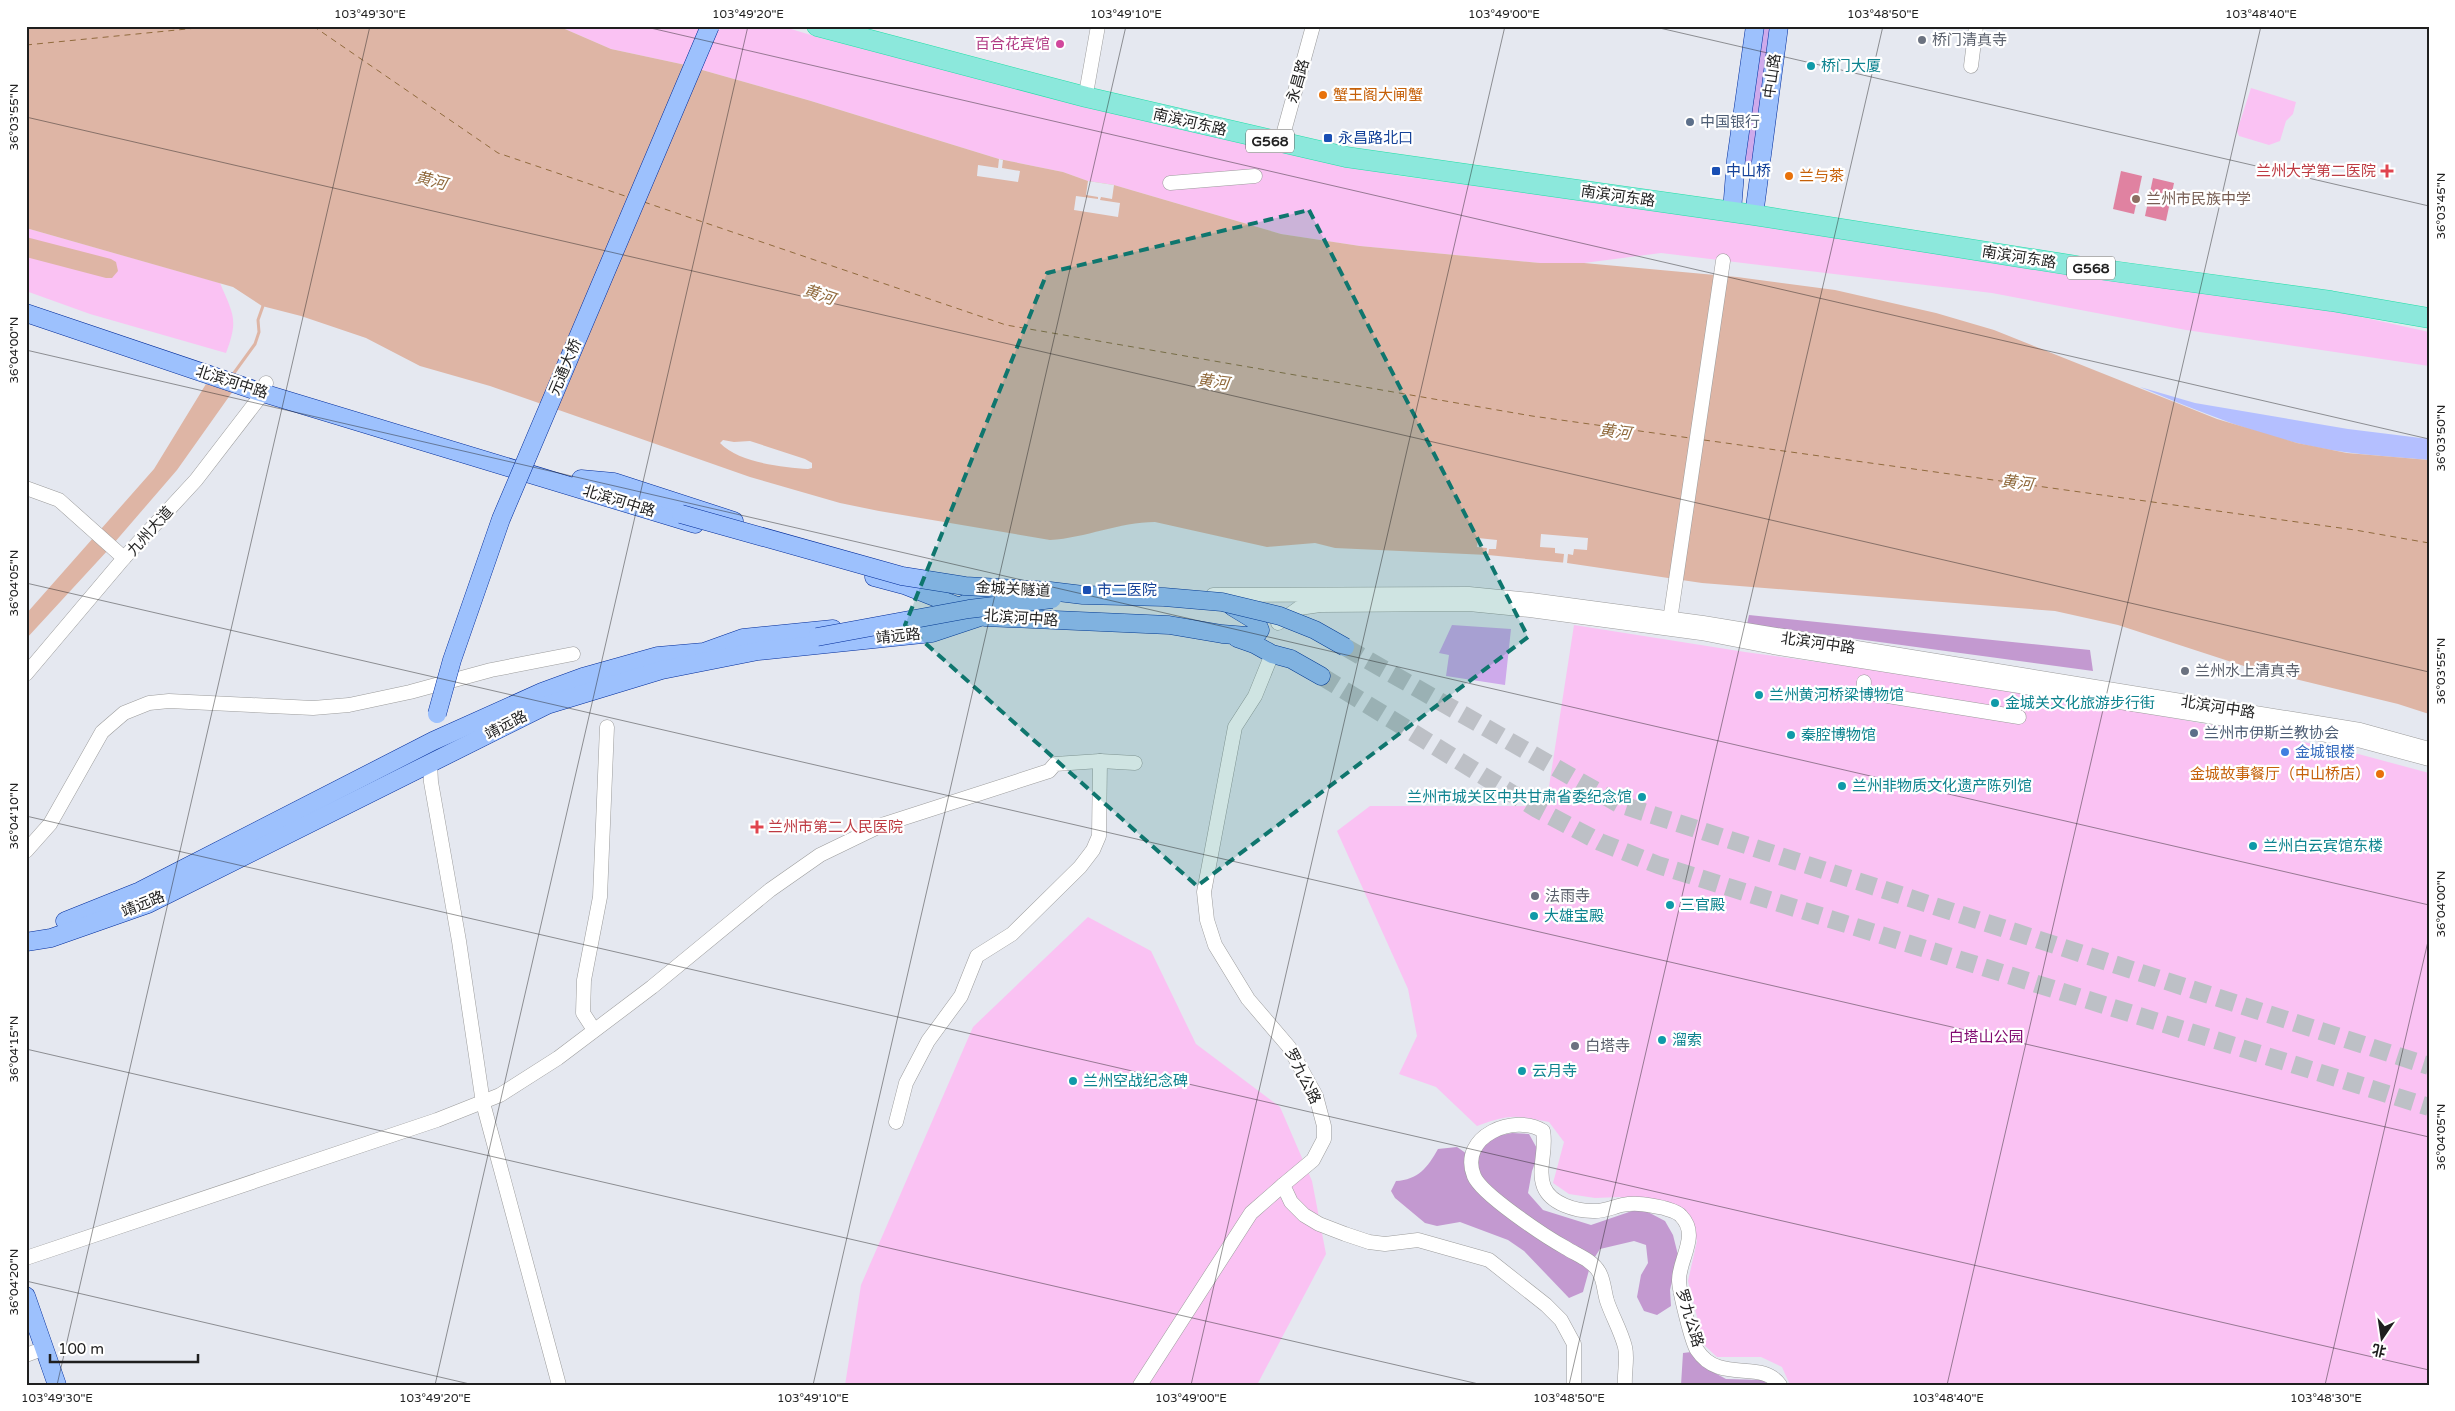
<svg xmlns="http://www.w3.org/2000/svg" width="2455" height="1411" font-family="'Varela Round','Noto Sans SC',sans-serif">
<rect width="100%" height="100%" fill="#e5e8f0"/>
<g fill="#ceaaeb">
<polygon points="1763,26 1773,26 1753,163 1743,161"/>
<polygon points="1452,625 1511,629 1505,685 1446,676 1449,655 1439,653"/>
</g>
<g fill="#c399d0">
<polygon points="1749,615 2090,650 2093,671 1747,624"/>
<path d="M1512 1133 1529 1134 1539 1152 1532 1171 1528 1193 1543 1210 1591 1225 1632 1211H1646L1665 1221 1673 1235 1678 1255 1670 1290 1671 1306 1657 1315 1644 1311 1637 1297 1641 1275 1648 1263 1646 1245 1634 1241 1600 1249 1591 1263 1583 1292 1569 1298 1524 1251 1508 1240 1460 1222 1437 1226 1425 1223 1395 1198 1391 1191 1396 1181C1418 1180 1428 1167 1438 1149L1457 1147 1470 1156 1492 1137Z"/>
<polygon points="1691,1352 1702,1366 1726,1379 1763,1380 1768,1385 1681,1385 1683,1353"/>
</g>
<path fill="#b4bfff" d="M2140 387 2195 403 2348 429 2429 439V460C2385 456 2340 454 2297 443 2243 430 2191 408 2140 387Z"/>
<g fill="#fac2f3">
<polygon points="558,26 781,26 824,39 1264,149 1400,176 1643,208 2285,300 2429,332 2429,366 2186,330 1992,293 1661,253 1584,263 1540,263 1360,246 1281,234 1114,185 1088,181 1063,172 999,159 811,101 681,64 611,49"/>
<polygon points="2251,88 2296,102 2293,114 2286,121 2280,141 2269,145 2239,136 2237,131"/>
<path d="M26 228 220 283C233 314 239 319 226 353L90 314 26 291Z"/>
<path d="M1574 625 1745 652 2021 690 2336 748 2429 773V1385H1790L1782 1367 1761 1357H1717L1704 1345 1688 1281 1697 1241 1687 1216 1662 1201 1619 1197 1595 1198 1569 1194 1553 1183 1564 1142 1549 1122C1515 1115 1510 1114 1477 1126L1436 1087 1399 1074 1417 1036 1408 989 1337 831 1370 806H1546Z"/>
<polygon points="1088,917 1151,951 1196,1044 1280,1107 1312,1181 1326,1254 1257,1385 845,1385 861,1285 973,1027"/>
</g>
<g fill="#e082a1">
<polygon points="2121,171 2142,176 2134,214 2113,209"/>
<polygon points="2153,178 2174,183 2166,221 2145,216"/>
</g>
<g fill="#deb5a5" fill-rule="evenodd">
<path d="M26 26H558L611 49 681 64 811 101 999 159 1063 172 1088 181 1114 185 1281 234 1360 246 1540 263H1584L1737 277 1835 290 1936 313 1994 330 2217 419 2297 443 2347 453 2429 460V714L2398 704 2250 668 2118 625 2055 611 1702 583 1567 563 1488 555 1335 548 1315 543 1267 547 1155 522C1119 522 1086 538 1050 540L879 511 840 503 750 477 490 386 420 366 366 338 301 316 262 306 233 287 26 228ZM723 440 734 442 750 441 805 459 812 463V468L808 469C782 467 739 463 720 443Z"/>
<polygon points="26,237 111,259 116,262 118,271 112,278 106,278 26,257"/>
<polygon points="206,384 233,391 177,470 108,550 26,639 26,614 154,469"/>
</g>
<g fill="#e5e8f0">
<polygon points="999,159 1003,160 1002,168 1020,171 1018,182 977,176 978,165 998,168"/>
<polygon points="1088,181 1114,185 1112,199 1101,197 1100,200 1120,203 1118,217 1074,210 1076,196 1098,199 1098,197 1086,195"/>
<polygon points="1541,534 1588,538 1587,550 1574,549 1573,555 1568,554 1567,563 1563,563 1564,554 1555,553 1555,548 1540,547"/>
<polygon points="1478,538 1497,540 1496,549 1489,549 1488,555 1486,555 1487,548 1477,547"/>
</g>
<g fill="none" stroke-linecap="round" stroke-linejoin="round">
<polyline stroke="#deb5a5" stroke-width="3" points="231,377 255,344 259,332 258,320 264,303"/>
<g stroke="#916b3e" stroke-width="1" stroke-dasharray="6 5" stroke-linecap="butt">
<polyline points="313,26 498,153 628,197"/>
<polyline points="26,45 217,26"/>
<polyline points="644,202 1006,325 1532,416 1690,438"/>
<polyline points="1704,440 2355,530 2429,543"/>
</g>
<g stroke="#bdc0c6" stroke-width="18" stroke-dasharray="18 9" stroke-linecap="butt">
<polyline points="1345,647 1619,804 2429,1066"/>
<polyline points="1321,676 1537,809 1600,842 1658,865 2429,1107"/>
</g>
<g stroke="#9c9c9c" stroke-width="15">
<g id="minor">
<polyline points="1971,66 1976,26"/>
<polyline points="1087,88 1098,26"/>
<polyline points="1283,135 1313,26"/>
<polyline points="1170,183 1255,176"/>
<polyline points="26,488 59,500 124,558"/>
<polyline points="1213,595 1469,594 1531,600 1703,623 2311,722 2360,730 2429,749"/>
<polyline points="1278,623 1299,608 1320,605 1469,604 1530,610 1701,633 1773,647 2358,740 2429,759"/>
<polyline points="1669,627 1723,261"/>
<polyline points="1272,654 1255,696 1235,727 1204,892 1207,920 1215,945 1248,999 1289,1047 1316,1096 1324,1126 1324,1139 1313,1160 1283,1185 1291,1202 1304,1215 1319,1224 1345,1234 1369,1242 1385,1244 1418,1240 1489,1260 1546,1305 1561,1320 1574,1344 1574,1385"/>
<polyline points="26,674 124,558 196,480 263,393 266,383"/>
<polyline points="1864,682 1863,692 2019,717"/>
<polyline points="430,763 431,782 459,941 483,1103 559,1385"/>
<polyline points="26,851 50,824 102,732 124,713 149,703 169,701 313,708 349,705 410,692 491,670 573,654"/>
<polyline points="594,1030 583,1013 584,980 600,897 607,727"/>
<polyline points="896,1122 906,1083 928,1041 961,996 977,956 1012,934 1080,867 1093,850 1099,836 1100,761"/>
<polyline points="26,1258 437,1120 500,1095 558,1058 652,987 770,890 820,855 882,825 1049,771 1055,764 1100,761 1135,763"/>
<polyline points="26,1355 45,1348"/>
<polyline points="1140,1385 1251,1213 1283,1185"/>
<path d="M1625 1385C1624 1372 1628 1359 1625 1347 1621 1331 1612 1316 1607 1301 1604 1291 1604 1280 1599 1272 1592 1260 1577 1255 1566 1248 1546 1237 1481 1194 1474 1176 1458 1136 1515 1113 1543 1131 1547 1150 1537 1169 1544 1187 1551 1204 1576 1211 1593 1211 1602 1212 1613 1207 1622 1205 1637 1202 1650 1205 1664 1208 1669 1210 1677 1211 1681 1216 1700 1235 1679 1259 1679 1280 1679 1290 1692 1343 1697 1350 1720 1385 1761 1358 1780 1385"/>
</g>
</g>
<g stroke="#002b9a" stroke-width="19">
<g id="major">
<polyline points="1732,211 1736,160 1755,26"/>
<polyline points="1754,215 1779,26"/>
<polyline points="26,313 263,393 695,524"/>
<polyline points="581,479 614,482 734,521"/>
<polyline points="874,577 904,585 985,617 1169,625 1222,634 1247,636 1257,634 1260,630 1256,621 1233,607"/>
<polyline points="950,609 958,608 989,590"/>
<polyline points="1237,638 1254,644 1272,654 1291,659 1321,676"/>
<polyline points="65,921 140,891 433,741 542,692 583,677 658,656 704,652 743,638 833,629"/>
<polyline points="26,942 51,938 148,904 547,705 662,670 758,651 932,633 986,615"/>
<polyline points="26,1296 57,1385"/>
</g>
</g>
<g stroke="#22dea7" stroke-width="21">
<polyline id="highway" points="817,26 1086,97 1346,157 1754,215 2083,267 2331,301 2429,318"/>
</g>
<use href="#minor" stroke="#fff" stroke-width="14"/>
<use href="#major" stroke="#9dc1fd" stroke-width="18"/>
<use href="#highway" stroke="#8ce8dc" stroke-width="20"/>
<g stroke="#002b9a" stroke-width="19" stroke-linecap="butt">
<g id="major-bridge">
<polyline points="681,514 902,576 965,586 1050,591 1083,595 1164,597 1222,602 1280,616 1315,630 1345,647"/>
<polyline points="817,637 969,609 1052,599"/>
<polyline points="437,714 452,660 501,519 710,26"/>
</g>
</g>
<use href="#major-bridge" stroke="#9dc1fd" stroke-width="18"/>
</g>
<path fill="#0f766e" fill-opacity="0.2" stroke="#0f766e" stroke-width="4" stroke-dasharray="10 6" stroke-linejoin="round" d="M1309 210 1528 637 1197 886 905 625 1047 273Z"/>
<path fill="none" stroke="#1f1f1f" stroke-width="1" stroke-opacity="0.45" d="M642 26 2429 439M1651 26 2429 206M26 117 2429 672M26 350 2429 905M26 583 2429 1137M26 816 2429 1370M26 1049 1483 1385M26 1281 474 1385M57 1385 370 26M435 1385 748 26M813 1385 1126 26M1191 1385 1505 26M1569 1385 1883 26M1947 1385 2261 26M2325 1385 2429 937"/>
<g fill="#6b7280" stroke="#fff" stroke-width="2">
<circle cx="1922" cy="40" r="5"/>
<circle cx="2185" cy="671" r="5"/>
<circle cx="1535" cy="896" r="5"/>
<circle cx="1575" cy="1046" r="5"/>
</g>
<circle fill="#d1479c" stroke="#fff" stroke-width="2" cx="1060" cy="44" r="5"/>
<g fill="#0f9aa8" stroke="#fff" stroke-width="2">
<circle cx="1811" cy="66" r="5"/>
<circle cx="1759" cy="695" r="5"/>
<circle cx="1995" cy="703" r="5"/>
<circle cx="1791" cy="735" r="5"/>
<circle cx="1842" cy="786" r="5"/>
<circle cx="1642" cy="797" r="5"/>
<circle cx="2253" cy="846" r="5"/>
<circle cx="1670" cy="905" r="5"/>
<circle cx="1534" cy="916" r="5"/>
<circle cx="1662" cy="1040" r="5"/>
<circle cx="1522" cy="1071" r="5"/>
<circle cx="1073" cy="1081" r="5"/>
</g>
<g fill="#e8710a" stroke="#fff" stroke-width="2">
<circle cx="1323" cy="95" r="5"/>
<circle cx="1789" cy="176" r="5"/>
<circle cx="2380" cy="774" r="5"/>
</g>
<g fill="#5c6f8a" stroke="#fff" stroke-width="2">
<circle cx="1690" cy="122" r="5"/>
<circle cx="2194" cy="733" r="5"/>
</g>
<g fill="#1a4fb4" stroke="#fff" stroke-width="2">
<rect x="1323" y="133" width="10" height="10" rx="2.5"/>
<rect x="1711" y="166" width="10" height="10" rx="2.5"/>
<rect x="1082" y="585" width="10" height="10" rx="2.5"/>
</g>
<g fill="#e0444e" stroke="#fff" stroke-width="2">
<path d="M2384.5 163.5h5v5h5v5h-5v5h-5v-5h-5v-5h5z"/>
<path d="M754.5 819.5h5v5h5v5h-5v5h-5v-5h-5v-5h5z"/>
</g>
<circle fill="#8d6e63" stroke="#fff" stroke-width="2" cx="2136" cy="199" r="5"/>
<circle fill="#3f7fe0" stroke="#fff" stroke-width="2" cx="2285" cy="752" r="5"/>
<g text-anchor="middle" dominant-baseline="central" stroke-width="4.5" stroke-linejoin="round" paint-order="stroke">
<g fill="#fff" stroke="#626262" stroke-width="1">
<rect x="1246" y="129.5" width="48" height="23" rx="4"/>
<rect x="2067" y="256.5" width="48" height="23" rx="4"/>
</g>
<g font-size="14" font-weight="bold" fill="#1f1f1f">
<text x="1270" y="141">G568</text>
<text x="2091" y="268">G568</text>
</g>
<g font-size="15" fill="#5b616d" stroke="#fff" text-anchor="start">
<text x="1932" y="40">桥门清真寺</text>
<text x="2195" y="671">兰州水上清真寺</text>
<text x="1545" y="896">法雨寺</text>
<text x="1585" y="1046">白塔寺</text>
</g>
<g font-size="15" fill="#b23c85" stroke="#fff" text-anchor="end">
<text x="1050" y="44">百合花宾馆</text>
</g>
<g font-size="15" fill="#0d838f" stroke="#fff" text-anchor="start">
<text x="1821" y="66">桥门大厦</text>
<text x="1769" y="695">兰州黄河桥梁博物馆</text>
<text x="2005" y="703">金城关文化旅游步行街</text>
<text x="1801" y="735">秦腔博物馆</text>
<text x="1852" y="786">兰州非物质文化遗产陈列馆</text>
<text x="1632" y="797" text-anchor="end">兰州市城关区中共甘肃省委纪念馆</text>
<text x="2263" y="846">兰州白云宾馆东楼</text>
<text x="1680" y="905">三官殿</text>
<text x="1544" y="916">大雄宝殿</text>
<text x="1672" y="1040">溜索</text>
<text x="1532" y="1071">云月寺</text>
<text x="1083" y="1081">兰州空战纪念碑</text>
</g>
<g font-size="15" fill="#1f1f1f" stroke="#fff">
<text transform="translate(1772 76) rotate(-82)">中山路</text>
<text transform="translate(1298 81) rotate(-74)">永昌路</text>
<text transform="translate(1190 122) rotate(13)">南滨河东路</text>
<text transform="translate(1618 196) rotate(8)">南滨河东路</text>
<text transform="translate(2019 257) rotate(9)">南滨河东路</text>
<text transform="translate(565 367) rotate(-67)">元通大桥</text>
<text transform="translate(232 382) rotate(18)">北滨河中路</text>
<text transform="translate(619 501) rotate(17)">北滨河中路</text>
<text transform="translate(150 531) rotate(-48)">九州大道</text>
<text transform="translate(1013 589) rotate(3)">金城关隧道</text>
<text transform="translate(1021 618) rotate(4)">北滨河中路</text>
<text transform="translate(898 636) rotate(-6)">靖远路</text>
<text transform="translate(1818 643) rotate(8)">北滨河中路</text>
<text transform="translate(2218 707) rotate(9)">北滨河中路</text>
<text transform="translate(506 725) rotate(-27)">靖远路</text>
<text transform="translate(143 904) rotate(-22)">靖远路</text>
<text transform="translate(1303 1076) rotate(63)">罗九公路</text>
<text transform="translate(1690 1318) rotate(73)">罗九公路</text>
</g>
<g font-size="15" fill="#c56008" stroke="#fff" text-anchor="start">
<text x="1333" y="95">蟹王阁大闸蟹</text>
<text x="1799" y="176">兰与茶</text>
<text x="2370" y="774" text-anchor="end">金城故事餐厅（中山桥店）</text>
</g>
<g font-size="15" fill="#4e5e75" stroke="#fff" text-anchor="start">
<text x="1700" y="122">中国银行</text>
<text x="2204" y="733">兰州市伊斯兰教协会</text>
</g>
<g font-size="15" fill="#164399" stroke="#fff" text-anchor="start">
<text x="1338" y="138">永昌路北口</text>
<text x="1726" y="171">中山桥</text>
<text x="1097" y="590">市二医院</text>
</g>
<g font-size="15" fill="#be3a42" stroke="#fff" text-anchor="end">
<text x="2376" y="171">兰州大学第二医院</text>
<text x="768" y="827" text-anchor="start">兰州市第二人民医院</text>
</g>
<g font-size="15" fill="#785e54" stroke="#fff" text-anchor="start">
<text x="2146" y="199">兰州市民族中学</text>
</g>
<g font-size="15" fill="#366cbe" stroke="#fff" text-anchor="start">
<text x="2295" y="752">金城银楼</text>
</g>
<g font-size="15" fill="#800a70" stroke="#fff">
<text x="1986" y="1037">白塔山公园</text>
</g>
<g font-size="16" font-style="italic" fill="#916b3e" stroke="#fff">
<text transform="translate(431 181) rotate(14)">黄河</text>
<text transform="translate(819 295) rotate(18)">黄河</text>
<text transform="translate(1213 382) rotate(7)">黄河</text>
<text transform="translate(1615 432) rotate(7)">黄河</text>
<text transform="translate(2017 483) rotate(7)">黄河</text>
</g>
</g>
<rect width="2455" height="1411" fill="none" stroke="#ffffff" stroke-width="55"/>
<g transform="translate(2382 1338) rotate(193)" stroke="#ffffff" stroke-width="4" paint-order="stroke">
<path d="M0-4L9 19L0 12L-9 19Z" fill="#1f1f1f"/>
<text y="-8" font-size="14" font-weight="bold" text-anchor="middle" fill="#1f1f1f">北</text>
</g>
<path d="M50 1354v8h148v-8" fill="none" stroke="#1f1f1f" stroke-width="2.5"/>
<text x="58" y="1354" font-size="15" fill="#1f1f1f" stroke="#ffffff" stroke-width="4" paint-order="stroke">100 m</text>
<rect x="28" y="28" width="2400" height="1356" fill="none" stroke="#1f1f1f" stroke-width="2"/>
<g font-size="12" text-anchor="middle" fill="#1f1f1f">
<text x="370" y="18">103°49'30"E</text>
<text x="748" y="18">103°49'20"E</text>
<text x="1126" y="18">103°49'10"E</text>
<text x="1504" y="18">103°49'00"E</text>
<text x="1883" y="18">103°48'50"E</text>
<text x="2261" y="18">103°48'40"E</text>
<text transform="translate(14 117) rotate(-90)" y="4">36°03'55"N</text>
<text transform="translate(2441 206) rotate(-90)" y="4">36°03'45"N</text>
<text transform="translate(14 350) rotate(-90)" y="4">36°04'00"N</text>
<text transform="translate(2441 438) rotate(-90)" y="4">36°03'50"N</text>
<text transform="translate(14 583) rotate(-90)" y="4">36°04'05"N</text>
<text transform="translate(2441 671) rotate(-90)" y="4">36°03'55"N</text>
<text transform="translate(14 816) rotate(-90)" y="4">36°04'10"N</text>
<text transform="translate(2441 904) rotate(-90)" y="4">36°04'00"N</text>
<text transform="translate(14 1049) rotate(-90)" y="4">36°04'15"N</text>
<text transform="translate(2441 1137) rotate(-90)" y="4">36°04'05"N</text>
<text transform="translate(14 1282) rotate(-90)" y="4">36°04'20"N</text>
<text x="57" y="1402">103°49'30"E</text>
<text x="435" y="1402">103°49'20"E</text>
<text x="813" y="1402">103°49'10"E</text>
<text x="1191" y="1402">103°49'00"E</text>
<text x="1569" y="1402">103°48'50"E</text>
<text x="1948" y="1402">103°48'40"E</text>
<text x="2326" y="1402">103°48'30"E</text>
</g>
</svg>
